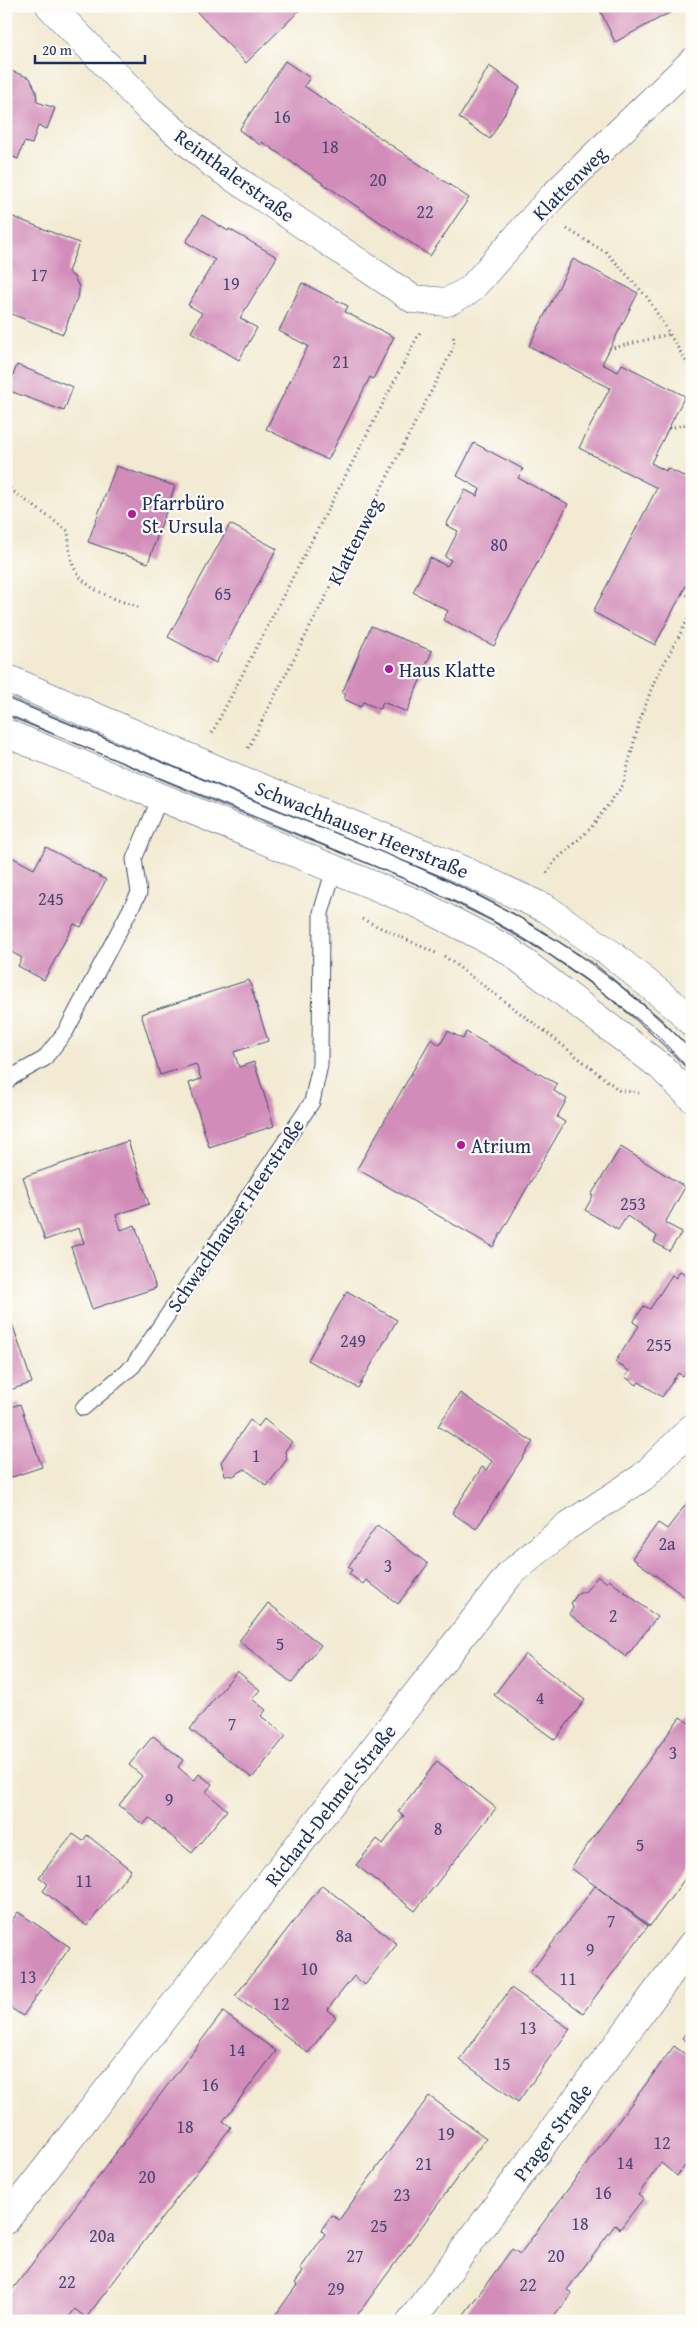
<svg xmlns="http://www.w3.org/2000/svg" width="698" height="2327" font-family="'Gentium Book Plus',serif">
<rect width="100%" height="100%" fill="#fdfcf7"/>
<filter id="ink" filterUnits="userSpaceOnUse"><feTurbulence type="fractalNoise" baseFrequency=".02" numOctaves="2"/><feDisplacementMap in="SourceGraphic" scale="10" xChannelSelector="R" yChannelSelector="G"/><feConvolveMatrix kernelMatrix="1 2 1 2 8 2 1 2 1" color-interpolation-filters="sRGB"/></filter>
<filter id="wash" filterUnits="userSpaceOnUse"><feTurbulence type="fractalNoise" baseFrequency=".0096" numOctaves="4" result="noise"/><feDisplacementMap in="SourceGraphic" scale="20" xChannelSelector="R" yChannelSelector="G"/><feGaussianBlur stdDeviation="1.12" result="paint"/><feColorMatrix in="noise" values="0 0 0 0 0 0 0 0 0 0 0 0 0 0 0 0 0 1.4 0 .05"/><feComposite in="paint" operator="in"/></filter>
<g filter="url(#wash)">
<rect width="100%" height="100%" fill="#f2ead2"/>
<g id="blocks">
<g fill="#d28cb9">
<polygon points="191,6 296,6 300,10 246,63"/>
<polygon points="598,6 668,6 671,12 615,42"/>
<polygon points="285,61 310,78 304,86 469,198 430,256 262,142 260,145 239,130"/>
<polygon points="489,66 520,87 490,139 459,118"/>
<polygon points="6,69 30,78 36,91 37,102 55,108 47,129 38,126 32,144 24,142 18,159 6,154"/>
<polygon points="6,214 79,243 68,272 74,277 79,287 79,293 63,334 6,312"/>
<polygon points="202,215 228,231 229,229 277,257 240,318 257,328 239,360 191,332 202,313 188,305 215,260 186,242"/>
<polygon points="573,259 638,293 602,364 618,372 622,364 685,396 651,463 666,471 667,468 692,480 692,574 655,645 593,612 657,488 579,448 610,388 529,346"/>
<polygon points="302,283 348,306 345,312 394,337 373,379 370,377 328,460 266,429 308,346 279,331"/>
<polygon points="17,365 73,387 64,411 7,390"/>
<polygon points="474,443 523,469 518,478 568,504 494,646 443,620 448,611 413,592 430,558 447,566 451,560 445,557 458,531 446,525 465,490 477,496 480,489 457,476"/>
<polygon points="116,466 175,486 148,563 88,542"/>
<polygon points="230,524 277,549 216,663 168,637"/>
<polygon points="371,626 432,651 407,712 383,702 380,709 363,702 361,707 344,699 346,695 342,693"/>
<polygon points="46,847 106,880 81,927 74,924 44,980 18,966 22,958 6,949 6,854 34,869"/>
<polygon points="249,980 268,1041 234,1052 239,1067 254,1062 274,1126 209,1147 189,1083 201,1079 196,1064 160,1075 141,1014"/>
<polygon points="448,1031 463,1039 466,1032 557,1084 554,1091 567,1099 557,1117 565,1122 493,1247 357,1169 431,1039 440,1045"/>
<polygon points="128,1141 149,1204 116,1215 121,1230 135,1225 156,1288 92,1309 71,1247 84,1243 79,1228 45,1240 23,1177"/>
<polygon points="621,1147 685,1187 665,1223 682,1232 669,1251 654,1242 657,1236 627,1216 618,1230 585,1210 593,1196 591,1195"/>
<polygon points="680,1271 692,1278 692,1362 683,1376 678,1373 662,1397 639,1382 637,1385 625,1377 629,1371 615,1362 639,1326 633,1322 644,1306 650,1309 672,1275 676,1278"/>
<polygon points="347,1291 397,1320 358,1388 308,1360"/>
<polygon points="11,1320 32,1383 6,1391 6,1322"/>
<polygon points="460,1393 533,1442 476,1529 452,1513 482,1467 486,1470 492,1461 438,1426"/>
<polygon points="20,1404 42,1467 6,1479 6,1409"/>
<polygon points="264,1419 292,1442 285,1451 287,1459 267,1486 245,1469 233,1476 225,1475 221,1462 228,1452 250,1420 258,1427"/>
<polygon points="690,1499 692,1501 692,1602 632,1558 658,1523 667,1529"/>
<polygon points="377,1525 428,1564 398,1604 366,1580 363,1584 349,1574 352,1570 348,1567"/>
<polygon points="598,1576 607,1583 609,1580 657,1617 626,1657 569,1614 573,1608 571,1603 579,1592 585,1592"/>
<polygon points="268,1603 321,1645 292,1683 239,1641"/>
<polygon points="525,1654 585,1700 555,1740 494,1695"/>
<polygon points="237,1671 260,1690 252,1699 266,1710 261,1716 286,1736 252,1778 190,1729"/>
<polygon points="680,1717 692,1725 692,1869 650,1926 571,1868"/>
<polygon points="153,1736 183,1760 178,1767 194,1781 199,1774 212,1784 206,1792 227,1810 192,1853 149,1818 143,1825 119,1805 142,1776 129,1765"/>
<polygon points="437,1761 496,1808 415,1911 356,1865 377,1839 383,1844 404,1816 398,1812"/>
<polygon points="73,1834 83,1841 87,1835 131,1870 87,1926 43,1891 48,1884 39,1877"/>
<polygon points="322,1885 397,1944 365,1985 354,1976 327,2010 336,2017 308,2053 235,1996"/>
<polygon points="595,1886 648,1926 583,2013 530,1973"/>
<polygon points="18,1912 70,1947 23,2016 6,2005 6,1929"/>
<polygon points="511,1988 570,2029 518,2102 460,2060"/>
<polygon points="223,2012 276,2051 223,2121 231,2127 86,2318 75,2309 66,2321 6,2321 6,2298"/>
<polygon points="692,2025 692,2046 682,2038"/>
<polygon points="674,2046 692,2059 692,2157 677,2176 661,2163 638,2195 643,2199 620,2229 615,2225 567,2290 572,2293 551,2321 459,2321 512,2249 520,2254"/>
<polygon points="429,2096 486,2138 353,2321 271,2321 297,2285 295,2283 303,2272 300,2269 325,2234 321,2230 332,2215 339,2220"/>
</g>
</g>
</g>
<g filter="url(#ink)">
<use href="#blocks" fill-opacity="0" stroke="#3b4b6f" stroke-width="1"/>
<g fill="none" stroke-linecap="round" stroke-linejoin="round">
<g stroke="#3b4b6f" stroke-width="17">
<g id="lane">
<path d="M6 705C92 741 177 778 263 813 318 835 374 856 429 881 527 923 618 985 692 1062"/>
<polyline points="6,1083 10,1078 44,1059 66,1031 139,893 134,859 160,798"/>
<polyline points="83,1408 133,1366 312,1102 320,1065 321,913 334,869"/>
</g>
</g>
<g stroke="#3b4b6f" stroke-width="29">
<g id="street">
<polyline points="50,6 149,109 213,164 413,299 447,302 470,290 553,196 692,62"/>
<polyline points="6,2220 510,1574 566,1527 643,1477 692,1428"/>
<polyline points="411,2321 692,1944"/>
</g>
</g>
<g stroke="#3b4b6f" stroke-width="29">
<g id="secondary">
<polyline points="6,678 232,776 447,863 547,909 611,954 679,1009 692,1023"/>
<polyline points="6,733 423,906 508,950 661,1067 692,1098"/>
</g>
</g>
<g stroke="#3b4b6f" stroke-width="3" stroke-dasharray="1 4" stroke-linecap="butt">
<polyline points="567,229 607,253 647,297 692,371"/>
<polyline points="609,349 670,334"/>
<polyline points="669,428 692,423"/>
<path d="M6 486 68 531C69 541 69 552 72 562 81 591 115 598 140 608"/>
<polyline points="682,593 692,597"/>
<polyline points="212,733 420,332"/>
<polyline points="248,748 455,345 453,335"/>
<polyline points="547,873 555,861 590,829 623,785 639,723 654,682 692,612"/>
<polyline points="362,919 438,954"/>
<polyline points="444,956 547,1033 619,1090 639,1093"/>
</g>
<use href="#lane" stroke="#fff" stroke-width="15"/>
<use href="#street" stroke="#fff" stroke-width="28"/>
<use href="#secondary" stroke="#fff" stroke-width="28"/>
<g stroke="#1b2f5e" stroke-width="1">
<polyline points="6,698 435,874 514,914 596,965 661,1019 692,1051"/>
<polyline points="6,715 341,852 421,886 490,920 551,956 605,994 654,1032 692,1072"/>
</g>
</g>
</g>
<g fill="#b5179e" stroke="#fdfcf7" stroke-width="2">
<circle cx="132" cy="514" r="5"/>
<circle cx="389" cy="669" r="5"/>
<circle cx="461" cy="1145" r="5"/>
</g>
<g text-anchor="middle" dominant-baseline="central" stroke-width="4.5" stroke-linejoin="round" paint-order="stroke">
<g font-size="18" fill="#494675">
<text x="282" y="116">16</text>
<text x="330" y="146">18</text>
<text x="378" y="179">20</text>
<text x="425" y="211">22</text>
<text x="39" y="274">17</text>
<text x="231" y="283">19</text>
<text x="341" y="361">21</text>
<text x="499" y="544">80</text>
<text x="223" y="593">65</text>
<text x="51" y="898">245</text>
<text x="633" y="1203">253</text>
<text x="353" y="1340">249</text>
<text x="659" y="1344">255</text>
<text x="256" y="1455">1</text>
<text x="667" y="1543">2a</text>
<text x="388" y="1565">3</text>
<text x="613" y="1615">2</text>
<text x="280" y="1643">5</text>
<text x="540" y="1697">4</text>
<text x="232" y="1723">7</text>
<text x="673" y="1752">3</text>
<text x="169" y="1799">9</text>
<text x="438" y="1828">8</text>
<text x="640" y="1844">5</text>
<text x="84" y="1880">11</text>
<text x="611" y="1920">7</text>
<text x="344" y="1935">8a</text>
<text x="590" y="1949">9</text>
<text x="309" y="1968">10</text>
<text x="28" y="1976">13</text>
<text x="568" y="1978">11</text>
<text x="281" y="2003">12</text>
<text x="528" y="2027">13</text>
<text x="237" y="2049">14</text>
<text x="502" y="2063">15</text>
<text x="210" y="2084">16</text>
<text x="185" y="2126">18</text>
<text x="446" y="2133">19</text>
<text x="662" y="2142">12</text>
<text x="625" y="2162">14</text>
<text x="424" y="2163">21</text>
<text x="147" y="2176">20</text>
<text x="603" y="2192">16</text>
<text x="402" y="2194">23</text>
<text x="580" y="2223">18</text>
<text x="379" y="2225">25</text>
<text x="102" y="2235">20a</text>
<text x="355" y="2255">27</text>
<text x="556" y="2255">20</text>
<text x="67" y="2281">22</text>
<text x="528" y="2284">22</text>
<text x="336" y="2288">29</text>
</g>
<g font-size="20" fill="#1b2f5e" stroke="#fdfcf7">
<text transform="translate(235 175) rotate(36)">Reinthalerstraße</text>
<text transform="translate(569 183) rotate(-45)">Klattenweg</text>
<text transform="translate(354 541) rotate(-63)">Klattenweg</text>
<text transform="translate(362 829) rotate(22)">Schwachhauser Heerstraße</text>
<text transform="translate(235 1215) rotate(-56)">Schwachhauser Heerstraße</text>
<text transform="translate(330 1805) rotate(-52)">Richard-Dehmel-Straße</text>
<text transform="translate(552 2132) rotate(-53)">Prager Straße</text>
</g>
<g font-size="20" fill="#1b2f5e" stroke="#fdfcf7" text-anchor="start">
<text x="142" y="502">Pfarrbüro<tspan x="142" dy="23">St. Ursula</tspan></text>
<text x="399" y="669">Haus Klatte</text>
<text x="471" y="1145">Atrium</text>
</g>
</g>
<rect width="698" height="2327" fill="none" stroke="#fdfcf7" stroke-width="25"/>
<path d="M35 55v8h110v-8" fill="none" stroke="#1b2f5e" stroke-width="2.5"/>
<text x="42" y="55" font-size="15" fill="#1b2f5e" stroke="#fdfcf7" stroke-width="4" paint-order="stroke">20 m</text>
</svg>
